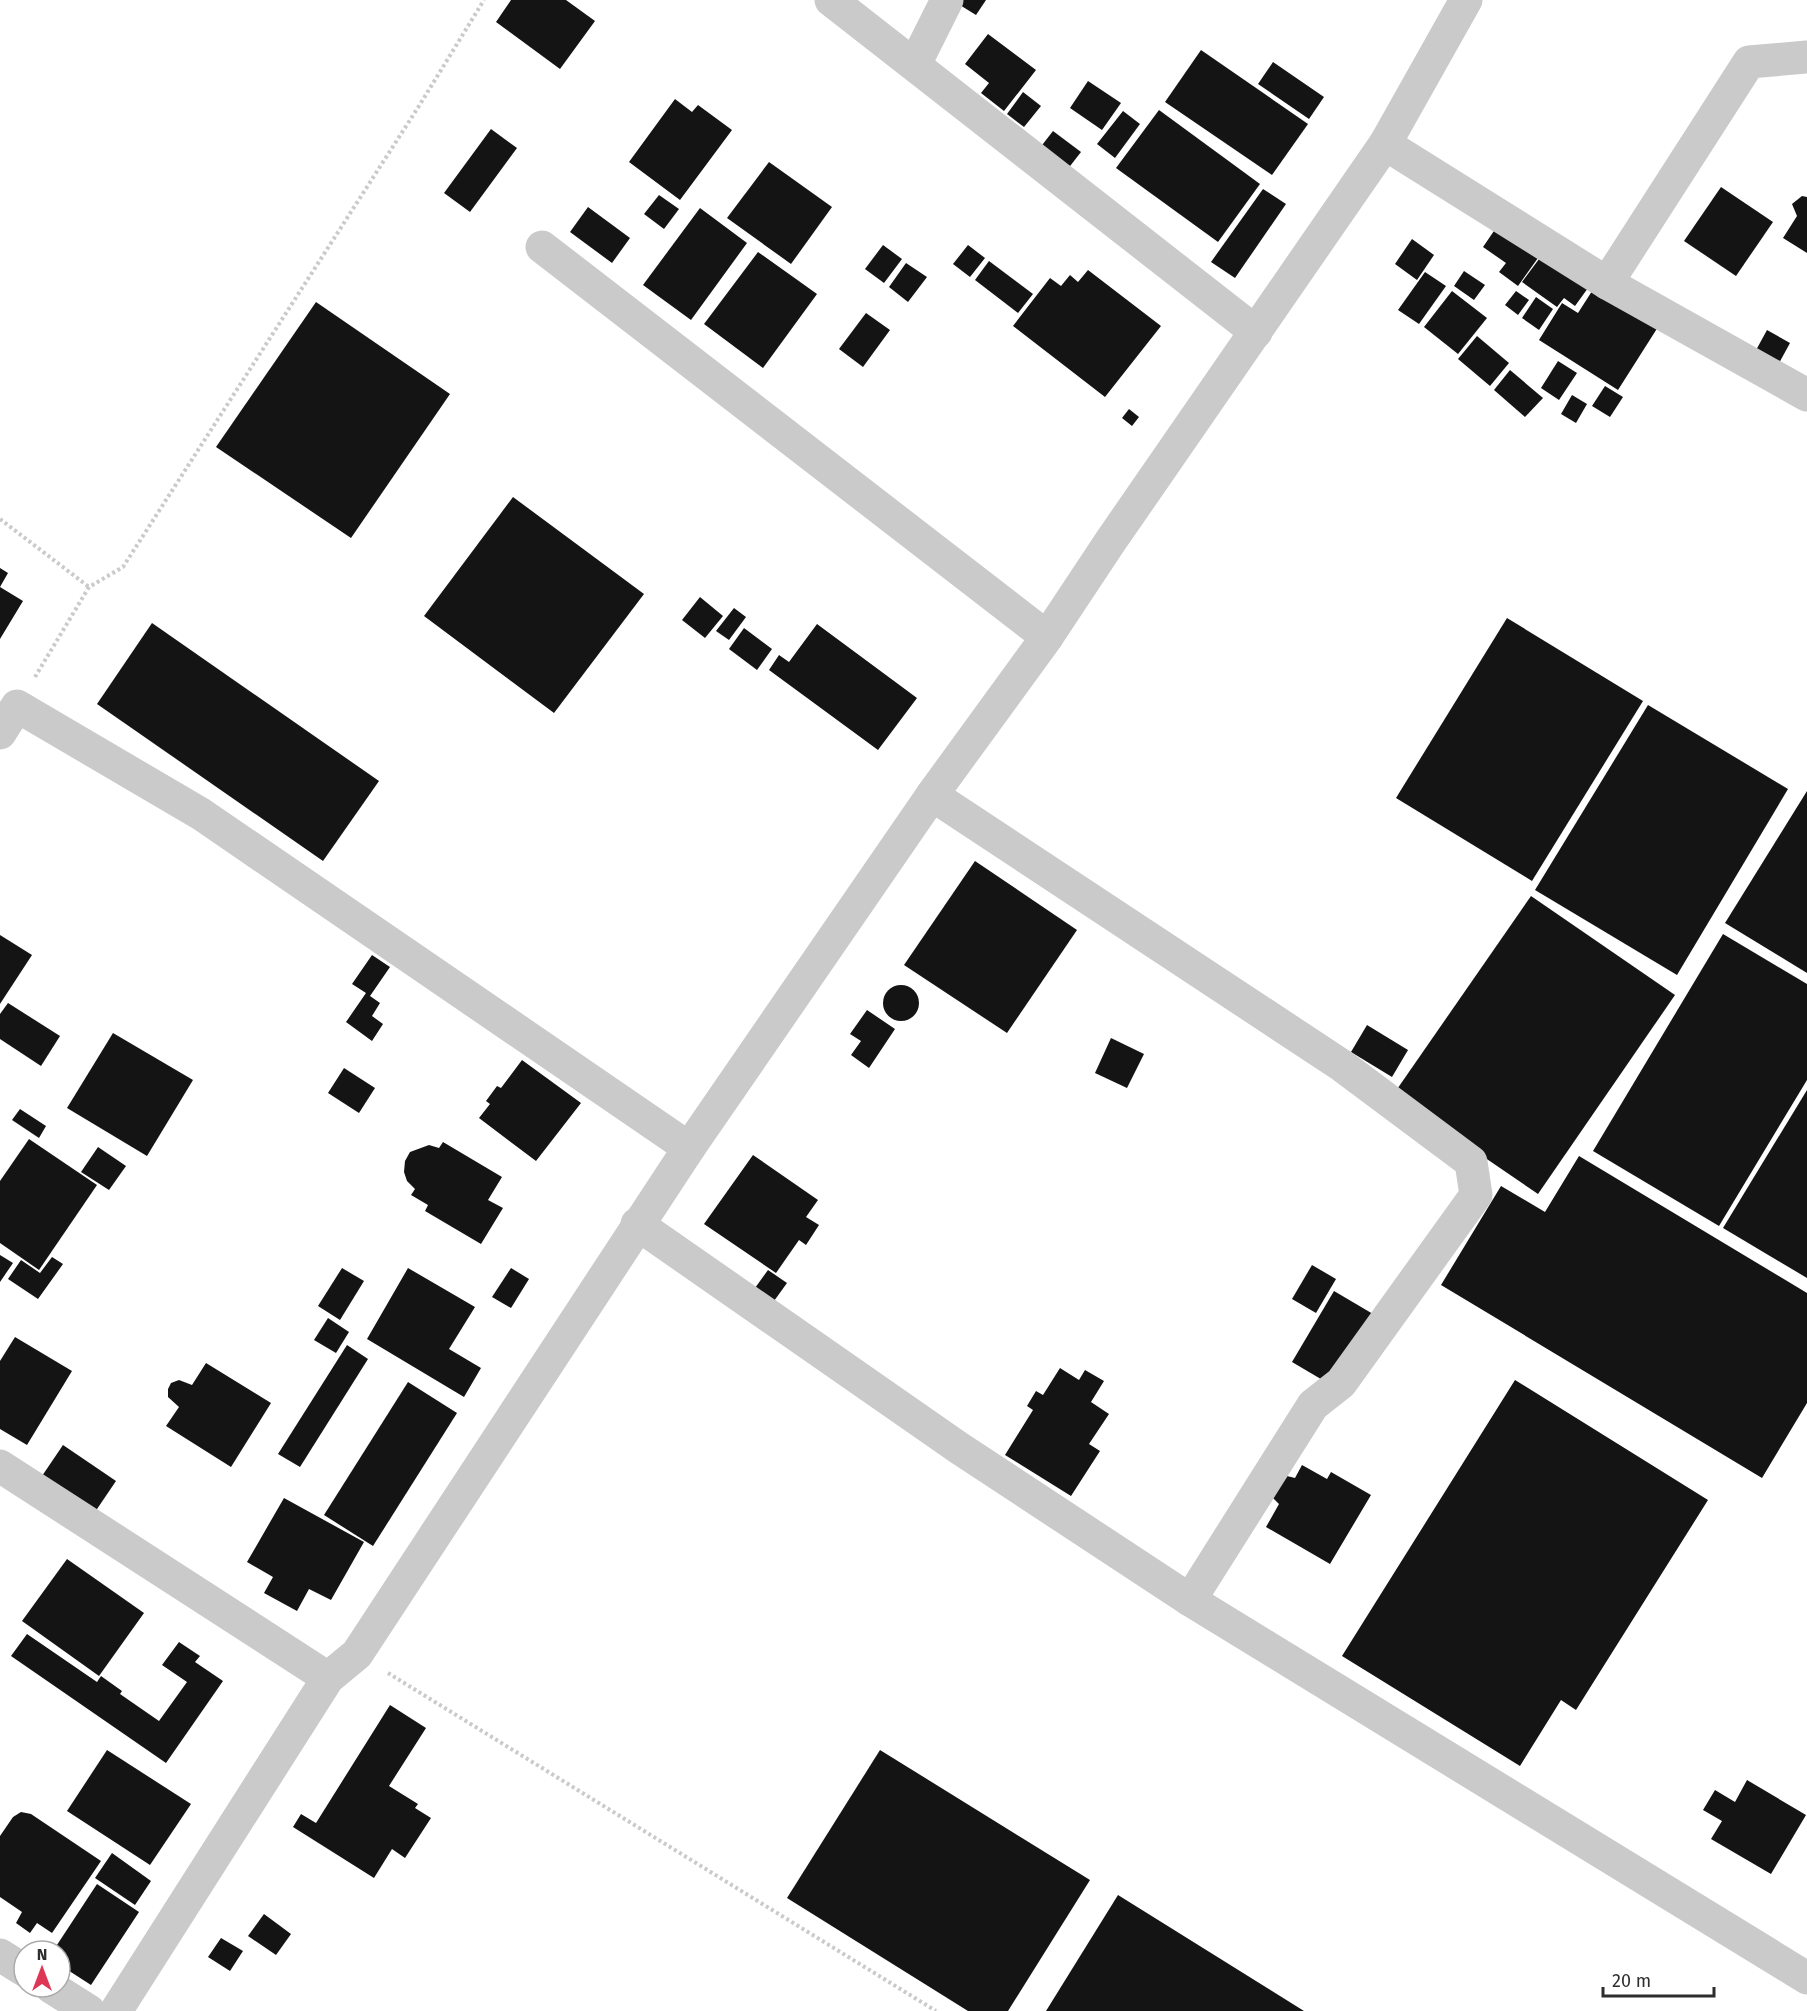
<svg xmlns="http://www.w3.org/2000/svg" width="1807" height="2011" font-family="'Fira Sans',sans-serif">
<rect width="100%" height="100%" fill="#fff"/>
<g fill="#141414">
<polygon points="511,0 566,0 595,21 560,69 496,22"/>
<polygon points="956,0 986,0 976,15 955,2"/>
<polygon points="988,34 1036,70 1004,111 981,93 989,83 965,64"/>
<polygon points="1201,50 1308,124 1272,175 1165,102"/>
<polygon points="1273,62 1324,97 1309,119 1258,84"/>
<polygon points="1088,81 1121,103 1102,130 1070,108"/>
<polygon points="1023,92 1041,106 1024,127 1007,114"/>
<polygon points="675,99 692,112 698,105 732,130 680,200 629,162"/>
<polygon points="1159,110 1260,184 1218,242 1116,168"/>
<polygon points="1123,111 1140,124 1115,158 1097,144"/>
<polygon points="491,129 517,148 470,212 444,193"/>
<polygon points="1053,131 1081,152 1067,170 1039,149"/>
<polygon points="769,162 832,207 791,264 727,218"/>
<polygon points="1721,187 1773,222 1736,276 1684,241"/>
<polygon points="1263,189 1286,204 1235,278 1211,262"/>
<polygon points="659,195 679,209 664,229 644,214"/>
<polygon points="1802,196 1807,197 1807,253 1783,238 1797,216 1792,204"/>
<polygon points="588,207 630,238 612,263 570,232"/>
<polygon points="700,208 747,243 691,320 643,285"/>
<polygon points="1496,228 1538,258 1518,286 1499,272 1506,263 1483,247"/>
<polygon points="1412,239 1434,255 1417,280 1395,264"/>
<polygon points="883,245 902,259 884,283 865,269"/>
<polygon points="968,245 985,258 970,277 953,264"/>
<polygon points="758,252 817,294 763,368 704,324"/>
<polygon points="1542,255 1588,288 1575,306 1564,298 1557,307 1522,282"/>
<polygon points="989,261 1033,294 1018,313 975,280"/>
<polygon points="906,263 927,277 908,302 889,287"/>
<polygon points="1088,270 1161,326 1105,397 1013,326 1050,278 1061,286 1070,275 1078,282"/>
<polygon points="1464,271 1485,285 1474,300 1454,286"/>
<polygon points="1425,272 1446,286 1419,324 1398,310"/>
<polygon points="1594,288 1658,327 1618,390 1539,340 1562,303 1578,313"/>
<polygon points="1452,291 1487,318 1458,354 1424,327"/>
<polygon points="1516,291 1529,300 1518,315 1505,305"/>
<polygon points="1536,297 1553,309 1539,330 1522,318"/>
<polygon points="316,302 450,394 351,538 216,447"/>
<polygon points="866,313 890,330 863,367 839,349"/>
<polygon points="1767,330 1790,343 1778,365 1755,352"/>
<polygon points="1477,336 1509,363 1490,386 1458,359"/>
<polygon points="1558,361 1577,373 1559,400 1541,388"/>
<polygon points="1510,370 1543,398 1525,417 1494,390"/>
<polygon points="1605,386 1623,397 1610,417 1592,406"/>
<polygon points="1572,395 1587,404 1576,423 1561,414"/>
<polygon points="1129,409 1139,417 1132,426 1122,418"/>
<polygon points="513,497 644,594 554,713 424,616"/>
<polygon points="0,568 8,573 0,587 23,601 0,639"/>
<polygon points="700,597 723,616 705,638 682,620"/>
<polygon points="734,608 746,617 729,640 716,631"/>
<polygon points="1507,618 1643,701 1532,881 1396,798"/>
<polygon points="152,623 379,781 323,861 97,704"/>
<polygon points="817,624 917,698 878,750 769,670 779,655 789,662"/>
<polygon points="744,628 772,649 757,670 729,649"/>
<polygon points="1648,705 1788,789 1677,975 1535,890"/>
<polygon points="1807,791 1807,973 1725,923"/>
<polygon points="975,861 1077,930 1007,1033 904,965"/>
<polygon points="1531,896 1675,995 1538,1194 1393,1095"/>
<polygon points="1723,934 1807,984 1807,1080 1719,1226 1593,1151"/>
<polygon points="0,935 32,955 0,1004"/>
<polygon points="372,955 390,967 370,996 380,1003 372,1016 383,1024 372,1041 346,1022 366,993 352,984"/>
<circle cx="901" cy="1003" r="18"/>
<polygon points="8,1003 60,1036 41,1066 0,1039 0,1014"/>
<polygon points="867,1010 895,1029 869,1068 851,1055 861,1041 850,1034"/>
<polygon points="1367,1025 1408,1050 1392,1077 1351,1052"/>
<polygon points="113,1033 193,1080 147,1156 67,1108"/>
<polygon points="1111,1038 1144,1054 1127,1088 1095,1073"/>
<polygon points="522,1060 581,1103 536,1161 479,1118 490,1104 486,1101 497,1086 501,1088"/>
<polygon points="344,1068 375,1088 359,1113 328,1093"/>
<polygon points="1807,1090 1807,1278 1723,1228"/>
<polygon points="20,1109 46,1126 39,1138 12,1120"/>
<polygon points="29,1139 97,1185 39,1270 0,1243 0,1181"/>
<polygon points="443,1142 502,1177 488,1200 503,1208 481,1244 425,1211 428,1205 411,1195 415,1189 407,1181 404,1172 405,1161 410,1152 429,1145 439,1148"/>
<polygon points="98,1147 126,1166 109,1190 81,1172"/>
<polygon points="753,1155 818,1200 806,1217 819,1225 806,1245 799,1240 776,1273 704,1224"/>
<polygon points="1579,1156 1807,1293 1807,1403 1762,1478 1441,1285 1501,1186 1545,1212"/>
<polygon points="0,1255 13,1263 0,1282"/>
<polygon points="52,1257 63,1264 38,1299 8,1279 21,1260 40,1273"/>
<polygon points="1312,1265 1336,1279 1316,1313 1292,1299"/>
<polygon points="342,1268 364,1281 340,1320 318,1306"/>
<polygon points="408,1268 475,1307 449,1349 481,1368 464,1397 367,1339"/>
<polygon points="511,1268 529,1279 511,1308 492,1297"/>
<polygon points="768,1270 787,1283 774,1301 755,1288"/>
<polygon points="1334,1291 1373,1314 1331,1385 1292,1362"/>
<polygon points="328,1318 349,1332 336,1353 314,1340"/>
<polygon points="15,1337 72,1371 27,1445 0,1429 0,1361"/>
<polygon points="347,1345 368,1359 300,1467 278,1454"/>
<polygon points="206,1363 271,1403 231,1467 166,1426 179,1407 168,1397 168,1389 171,1383 179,1380 192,1385"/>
<polygon points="1060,1368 1079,1380 1085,1370 1104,1381 1091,1402 1109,1414 1089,1444 1100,1451 1071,1496 1005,1455 1033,1410 1027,1406 1036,1391 1043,1395"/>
<polygon points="1515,1380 1708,1500 1576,1710 1561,1700 1520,1766 1342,1656"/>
<polygon points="408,1382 457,1413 373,1546 324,1515"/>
<polygon points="63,1445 116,1481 95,1512 42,1476"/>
<polygon points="1302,1465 1327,1479 1331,1472 1371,1495 1330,1564 1266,1527 1279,1504 1273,1498 1287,1476 1295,1478"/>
<polygon points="284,1498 364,1542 331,1600 309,1589 297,1611 264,1593 273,1577 247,1562"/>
<polygon points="67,1559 144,1613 99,1676 22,1621"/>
<polygon points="27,1634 97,1682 101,1676 122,1691 120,1694 159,1721 187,1682 162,1665 179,1642 200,1656 195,1662 223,1681 166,1763 11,1656"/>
<polygon points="390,1705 426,1728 389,1786 418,1804 415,1808 431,1818 405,1858 392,1849 374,1878 293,1827 301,1814 316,1823"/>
<polygon points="107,1750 191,1804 150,1865 67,1811"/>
<polygon points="880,1750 1090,1880 1008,2011 968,2011 787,1898"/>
<polygon points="1747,1780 1806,1815 1771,1874 1711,1839 1722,1821 1703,1810 1715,1790 1735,1802"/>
<polygon points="21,1812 31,1814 101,1861 52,1933 37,1923 30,1933 16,1923 22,1912 0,1897 0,1836 13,1817"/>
<polygon points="112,1853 151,1881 135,1905 95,1878"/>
<polygon points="97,1884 139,1912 91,1985 60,1965 60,1951 53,1951"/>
<polygon points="1118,1895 1304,2011 1046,2011"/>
<polygon points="264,1914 291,1934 276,1955 248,1936"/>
<polygon points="221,1938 243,1951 230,1971 208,1957"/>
</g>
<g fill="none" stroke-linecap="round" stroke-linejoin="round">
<g stroke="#cacaca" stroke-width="4" stroke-dasharray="3 3" stroke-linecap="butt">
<polyline points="0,519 89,587"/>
<polyline points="35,677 89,587 123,567 419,106 484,0"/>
<polyline points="388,1673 936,2011"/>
</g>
<g stroke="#cacaca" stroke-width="33">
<polyline points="831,0 1256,332"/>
<polyline points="915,64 947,0"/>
<polyline points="1385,144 1607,283 1807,395"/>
<polyline points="542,247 1047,637"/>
<polyline points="1607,283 1749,62 1807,57"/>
<polyline points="0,733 17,706 201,814 689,1148"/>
<polyline points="932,795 1341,1065 1471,1162 1476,1195 1341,1383 1313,1405 1190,1600"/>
<polyline points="637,1224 959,1448 1190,1600 1807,1978"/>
<polyline points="0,1466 328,1678"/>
<polyline points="0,1955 24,1970"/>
<polyline points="51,1987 89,2011"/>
<polyline points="116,2011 328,1678 357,1654 689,1148 932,795 1047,637 1110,542 1385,144 1466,0"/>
</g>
</g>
<g transform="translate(42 1969)"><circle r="28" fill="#ffffff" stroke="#ababab" stroke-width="1.5"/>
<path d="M0-4.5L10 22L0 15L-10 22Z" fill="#dd3656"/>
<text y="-9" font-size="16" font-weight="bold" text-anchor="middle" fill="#2d2d2d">N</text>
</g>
<path d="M1603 1987v9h111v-9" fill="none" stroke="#2d2d2d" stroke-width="3"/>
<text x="1612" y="1987" font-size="18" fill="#2d2d2d" stroke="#ffffff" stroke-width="4.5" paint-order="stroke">20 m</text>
</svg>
